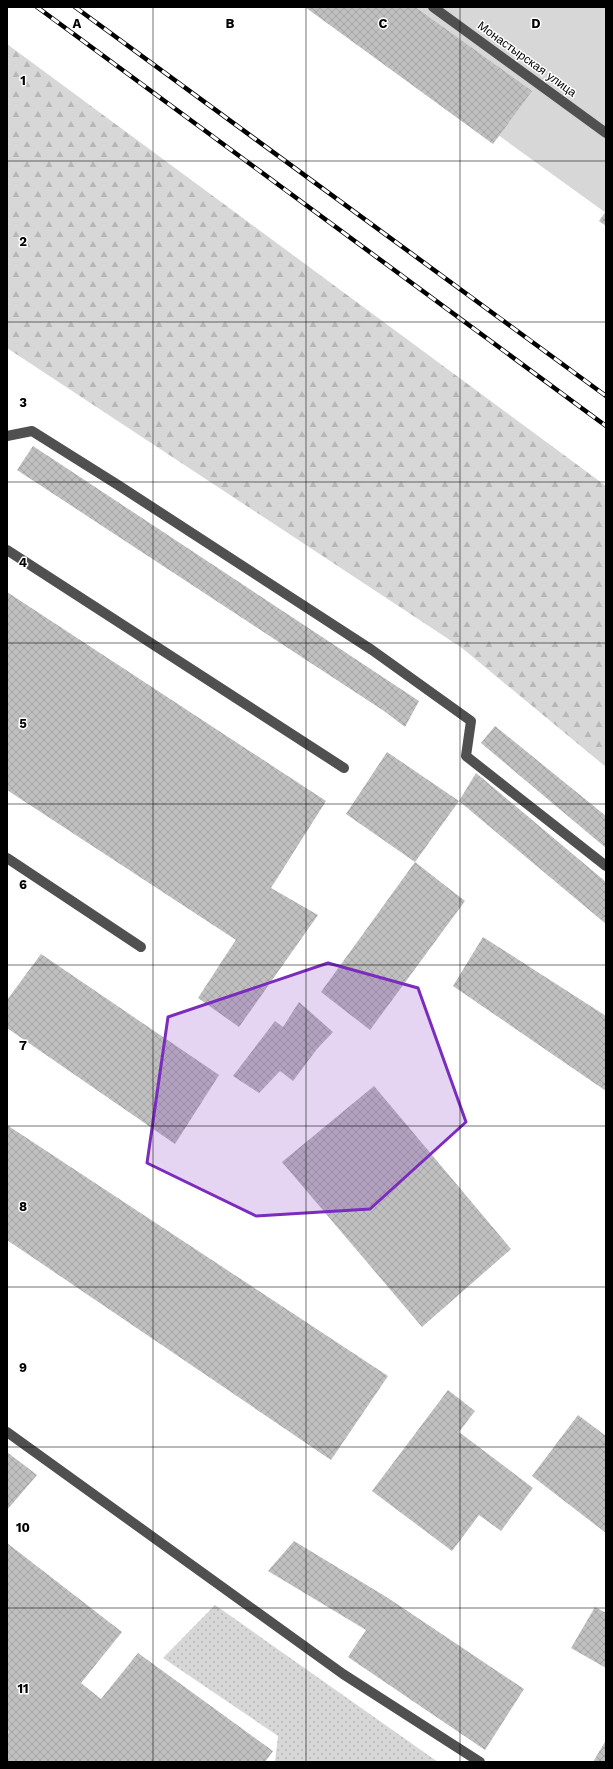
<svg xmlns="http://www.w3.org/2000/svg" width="613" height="1769" font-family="'Work Sans',sans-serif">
<defs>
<pattern id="grass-dots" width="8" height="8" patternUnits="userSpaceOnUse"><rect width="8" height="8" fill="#d7d7d7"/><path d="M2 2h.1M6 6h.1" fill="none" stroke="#b7b7b7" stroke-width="1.8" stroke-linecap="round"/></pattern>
<pattern id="forest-firs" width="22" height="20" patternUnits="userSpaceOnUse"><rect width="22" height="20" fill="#d7d7d7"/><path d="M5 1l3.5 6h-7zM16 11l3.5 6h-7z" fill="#b7b7b7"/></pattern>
<pattern id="building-cross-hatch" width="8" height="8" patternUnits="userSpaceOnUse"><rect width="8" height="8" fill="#c0c0c0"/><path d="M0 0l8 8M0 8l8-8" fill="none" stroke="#a3a3a3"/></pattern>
</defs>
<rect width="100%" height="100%" fill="#fff"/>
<polygon fill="url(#grass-dots)" points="215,1605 438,1762 275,1762 278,1736 163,1658"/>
<polygon fill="url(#forest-firs)" points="7,44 606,486 606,767 462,648 7,348"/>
<polygon fill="#d7d7d7" points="321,7 606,7 606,213"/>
<g fill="url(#building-cross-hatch)">
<polygon points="305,7 415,7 532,91 493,144"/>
<polygon points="606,211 606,226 599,221"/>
<polygon points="33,446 419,701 405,727 384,711 17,470"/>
<polygon points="7,592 326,801 271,888 318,915 239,1027 198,998 239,935 236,940 7,790"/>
<polygon points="495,726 606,816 606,848 481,743"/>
<polygon points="387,752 459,801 415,862 346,814"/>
<polygon points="476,773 606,882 606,924 459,801"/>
<polygon points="415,862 465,901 370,1030 321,992"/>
<polygon points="483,937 606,1016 606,1091 453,986"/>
<polygon points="41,954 219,1075 175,1144 7,1028 7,1000"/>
<polygon points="299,1002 333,1032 317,1049 293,1081 280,1071 259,1093 233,1076 275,1021 283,1027"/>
<polygon points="374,1086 511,1249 422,1327 282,1162"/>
<polygon points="7,1125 388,1376 331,1460 7,1240"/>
<polygon points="448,1390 475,1411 459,1432 533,1488 501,1531 479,1515 452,1551 372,1491"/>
<polygon points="578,1415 606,1436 606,1533 532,1476"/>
<polygon points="7,1452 37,1475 7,1510"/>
<polygon points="294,1541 388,1598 524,1689 485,1750 348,1657 366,1630 268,1571"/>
<polygon points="7,1543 122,1632 81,1683 101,1699 138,1653 273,1751 265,1762 7,1762 7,1734 9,1732 7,1731"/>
<polygon points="595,1607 606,1613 606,1668 571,1648"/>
<polygon points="606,1740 606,1762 593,1762"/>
</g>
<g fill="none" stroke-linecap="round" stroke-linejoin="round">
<g stroke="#505050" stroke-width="10">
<polyline points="433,7 606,133"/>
<polyline points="7,436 32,431 118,485 372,650 471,721 466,756 606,866"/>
<polyline points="7,550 344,768"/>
<polyline points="7,858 141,947"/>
<polyline points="7,1432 343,1674 480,1762"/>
</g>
<g stroke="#000" stroke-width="4.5">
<g id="rail">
<polyline points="37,7 606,426"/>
<polyline points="75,7 606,396"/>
</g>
</g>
<use href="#rail" stroke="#fff" stroke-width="3" stroke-dasharray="9" stroke-linecap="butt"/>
</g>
<path fill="#7b2cbf" fill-opacity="0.2" stroke="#7b2cbf" stroke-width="3" stroke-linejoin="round" d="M328 963 418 988 466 1122 370 1209 256 1216 147 1163 168 1017Z"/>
<path fill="none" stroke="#000" stroke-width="1" stroke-opacity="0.55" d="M153 7V1762M306 7V1762M460 7V1762M7 161H606M7 322H606M7 482H606M7 643H606M7 804H606M7 965H606M7 1126H606M7 1287H606M7 1447H606M7 1608H606"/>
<g text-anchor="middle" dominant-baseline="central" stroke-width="3" stroke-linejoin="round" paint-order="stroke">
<g font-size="12" fill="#000" stroke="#fff">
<text transform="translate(527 59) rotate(36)">Монастырская улица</text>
</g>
</g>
<g font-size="13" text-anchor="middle" font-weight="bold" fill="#000" stroke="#fff" stroke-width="3" stroke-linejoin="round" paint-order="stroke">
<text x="77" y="28">A</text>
<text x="230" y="28">B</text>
<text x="383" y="28">C</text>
<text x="536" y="28">D</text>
<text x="23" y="85">1</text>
<text x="23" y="246">2</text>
<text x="23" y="407">3</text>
<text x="23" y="567">4</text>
<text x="23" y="728">5</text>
<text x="23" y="889">6</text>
<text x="23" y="1050">7</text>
<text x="23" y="1211">8</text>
<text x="23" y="1372">9</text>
<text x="23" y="1532">10</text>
<text x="23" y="1693">11</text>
</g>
<rect width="613" height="1769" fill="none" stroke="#000000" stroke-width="16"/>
</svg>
